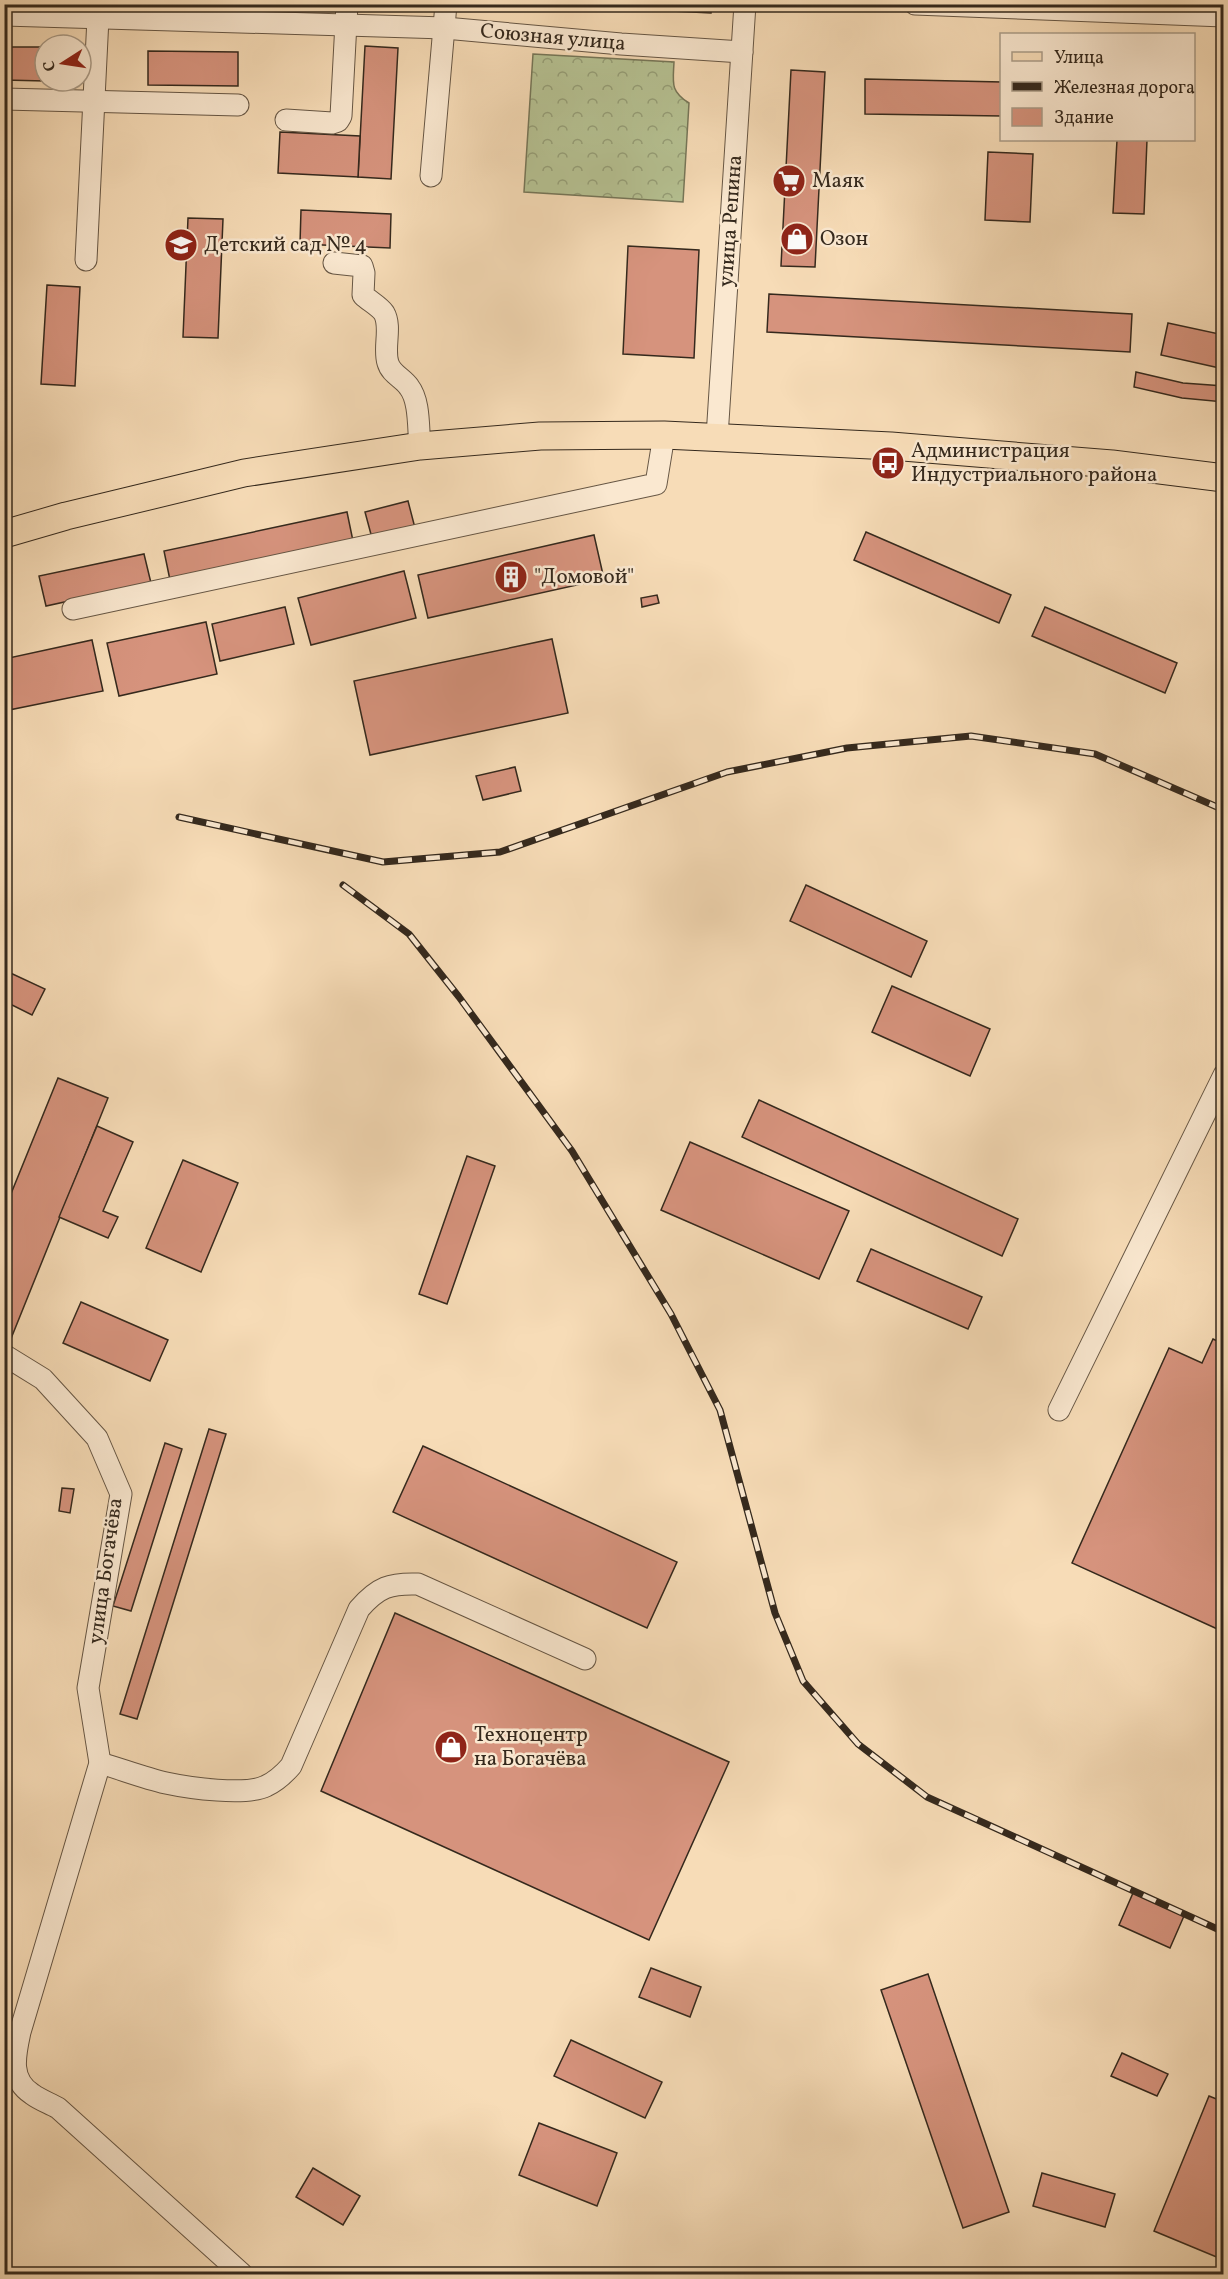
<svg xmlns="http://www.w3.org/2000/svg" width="1228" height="2279" font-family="Vollkorn,serif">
<defs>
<pattern id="forest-crowns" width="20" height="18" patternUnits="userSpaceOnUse" patternTransform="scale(1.5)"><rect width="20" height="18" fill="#b6c293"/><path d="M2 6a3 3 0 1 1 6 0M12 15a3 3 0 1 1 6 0" fill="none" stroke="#959e77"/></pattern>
</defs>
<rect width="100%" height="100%" fill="#f7dcb7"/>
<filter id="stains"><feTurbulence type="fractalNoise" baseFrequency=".00333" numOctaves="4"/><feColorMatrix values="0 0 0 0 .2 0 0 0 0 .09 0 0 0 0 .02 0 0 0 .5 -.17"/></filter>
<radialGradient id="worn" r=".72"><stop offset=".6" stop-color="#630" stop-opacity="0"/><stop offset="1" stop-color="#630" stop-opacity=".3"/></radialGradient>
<path fill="url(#forest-crowns)" stroke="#767658" stroke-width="1.5" d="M533 54 674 62C673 83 670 91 689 103L683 202 524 192Z"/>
<g fill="#d6937d" stroke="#35291d" stroke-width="1.5">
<polygon points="530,4 712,4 711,13"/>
<polygon points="365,46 398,48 391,179 358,177"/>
<polygon points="4,47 45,47 45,81 4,80"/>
<polygon points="148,51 238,52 238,86 148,85"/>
<polygon points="791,70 825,72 815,267 781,266"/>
<polygon points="865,79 1002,82 1002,116 865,114"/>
<polygon points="280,132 360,136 358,177 278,173"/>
<polygon points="1117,140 1147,140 1144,214 1113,213"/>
<polygon points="988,152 1033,154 1030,222 985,220"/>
<polygon points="301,210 391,214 390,248 300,244"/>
<polygon points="188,218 223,219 218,338 183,337"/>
<polygon points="628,246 699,250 694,358 623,354"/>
<polygon points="47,285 80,287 75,386 41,384"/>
<polygon points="769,294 1132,314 1130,352 767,332"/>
<polygon points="1168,323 1224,335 1224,369 1161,355"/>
<polygon points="1136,372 1183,383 1224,386 1224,402 1182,398 1134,387"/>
<polygon points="408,501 415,528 372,538 365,512"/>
<polygon points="347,512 353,541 170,580 164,551"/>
<polygon points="866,532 1011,595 999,623 854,560"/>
<polygon points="594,535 604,579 428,618 418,575"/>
<polygon points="144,554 151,583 46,606 39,576"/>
<polygon points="404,571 416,618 311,645 298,598"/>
<polygon points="657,595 659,603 642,607 641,598"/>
<polygon points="285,607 294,644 220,661 212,624"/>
<polygon points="1045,607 1177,663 1165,693 1032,636"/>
<polygon points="206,622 217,674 119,696 107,643"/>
<polygon points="552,639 568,713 370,755 354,681"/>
<polygon points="92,640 103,691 4,711 4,659"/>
<polygon points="515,767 521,791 483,800 476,776"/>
<polygon points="806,885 927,941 911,977 790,921"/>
<polygon points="4,970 45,989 32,1015 4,1001"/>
<polygon points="892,986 990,1029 970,1076 872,1032"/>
<polygon points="58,1078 108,1098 10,1341 4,1339 4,1211"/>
<polygon points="759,1100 1018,1219 1002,1256 742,1137"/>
<polygon points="97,1126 133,1142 103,1211 118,1217 108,1238 59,1217"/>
<polygon points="690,1142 849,1211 819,1279 661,1210"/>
<polygon points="467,1156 495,1166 447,1304 419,1294"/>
<polygon points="183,1160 238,1183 201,1272 146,1248"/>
<polygon points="871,1249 982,1297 968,1329 857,1281"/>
<polygon points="81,1302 168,1340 150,1381 63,1343"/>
<polygon points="1213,1339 1224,1344 1224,1632 1072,1563 1169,1348 1202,1363"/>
<polygon points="209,1429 226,1434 137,1719 120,1714"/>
<polygon points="165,1443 182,1449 131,1611 113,1606"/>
<polygon points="423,1446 677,1562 647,1628 393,1512"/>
<polygon points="62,1488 74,1489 70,1513 59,1511"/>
<polygon points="395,1613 729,1762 649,1940 321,1791"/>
<polygon points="1133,1893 1184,1916 1170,1948 1119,1925"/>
<polygon points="651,1968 701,1987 690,2017 639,1997"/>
<polygon points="928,1974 1009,2212 963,2228 881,1990"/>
<polygon points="571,2040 662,2082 645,2118 554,2076"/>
<polygon points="1122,2053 1168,2074 1157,2096 1111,2076"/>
<polygon points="1209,2096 1224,2102 1224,2247 1219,2258 1154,2231"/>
<polygon points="539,2123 617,2153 597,2206 519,2175"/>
<polygon points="313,2168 360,2196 343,2225 296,2197"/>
<polygon points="1042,2173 1115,2194 1105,2227 1033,2206"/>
</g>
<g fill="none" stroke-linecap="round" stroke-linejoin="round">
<g stroke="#665644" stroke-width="23">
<g id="minor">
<polyline points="915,4 1224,16"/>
<polyline points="4,15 445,28 621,44 742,52"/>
<polyline points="4,99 238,105"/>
<polyline points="286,120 332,123 338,121 341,116 347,4"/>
<polyline points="431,176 446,4"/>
<polyline points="86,260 98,18"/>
<path d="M334 263 362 266 364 273 363 295C369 301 379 306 384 313 392 327 383 348 388 363 391 374 403 378 409 387 420 401 418 428 420 446"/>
<polyline points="717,437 745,4"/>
<polyline points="73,609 656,484 664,435"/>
<path d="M4 1355 43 1379 97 1438 121 1494 88 1688 100 1763 20 2032C15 2055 9 2079 32 2094 40 2100 49 2103 58 2108L242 2274"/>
<polyline points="1059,1410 1224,1075"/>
<path d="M100 1763C121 1769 144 1778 166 1783 189 1788 246 1796 266 1786 277 1781 284 1774 291 1766L359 1609C378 1587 390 1583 418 1584L585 1659"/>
</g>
</g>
<g stroke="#35291d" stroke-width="29">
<polyline id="major" points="4,534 66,516 244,473 420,446 540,436 664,435 891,446 1112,464 1224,478"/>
</g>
<use href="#minor" stroke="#fae8d0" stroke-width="21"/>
<use href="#major" stroke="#f7dcb7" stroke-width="27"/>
<g stroke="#35291d" stroke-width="7">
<g id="rail">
<polyline points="179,817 383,862 500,852 727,772 847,748 971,736 1095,754 1224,810"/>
<polyline points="343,885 409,934 459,997 572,1151 671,1314 720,1410 775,1613 803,1681 858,1744 927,1797 1224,1932"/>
</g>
</g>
<use href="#rail" stroke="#fae8d0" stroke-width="4.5" stroke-dasharray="14" stroke-linecap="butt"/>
</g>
<defs>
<g id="supermarket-disc" transform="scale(1.725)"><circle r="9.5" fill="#8f2418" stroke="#fae8d0"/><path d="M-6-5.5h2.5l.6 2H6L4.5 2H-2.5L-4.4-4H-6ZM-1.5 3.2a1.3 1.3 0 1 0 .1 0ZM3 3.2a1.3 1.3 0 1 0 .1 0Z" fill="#fff"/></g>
<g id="shop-disc" transform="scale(1.725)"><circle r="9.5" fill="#8f2418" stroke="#fae8d0"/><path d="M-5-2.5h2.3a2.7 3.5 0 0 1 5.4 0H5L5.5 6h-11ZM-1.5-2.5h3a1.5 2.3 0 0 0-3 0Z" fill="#fff"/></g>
<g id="school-disc" transform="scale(1.725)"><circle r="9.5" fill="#8f2418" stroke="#fae8d0"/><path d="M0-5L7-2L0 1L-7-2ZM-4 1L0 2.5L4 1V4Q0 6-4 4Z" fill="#fff"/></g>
<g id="bus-disc" transform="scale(1.725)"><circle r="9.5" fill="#8f2418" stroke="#fae8d0"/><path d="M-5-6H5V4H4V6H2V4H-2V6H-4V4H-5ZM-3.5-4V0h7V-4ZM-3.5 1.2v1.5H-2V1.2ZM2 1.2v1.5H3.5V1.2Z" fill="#fff"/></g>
<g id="building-disc" transform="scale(1.725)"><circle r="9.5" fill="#8f2418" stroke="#fae8d0"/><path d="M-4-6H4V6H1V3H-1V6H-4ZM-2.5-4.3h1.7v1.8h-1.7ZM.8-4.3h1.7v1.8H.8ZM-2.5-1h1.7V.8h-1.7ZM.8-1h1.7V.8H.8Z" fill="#fff"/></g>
</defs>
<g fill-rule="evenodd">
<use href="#supermarket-disc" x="789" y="181"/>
<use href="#shop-disc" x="797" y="239"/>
<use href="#school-disc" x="181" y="245"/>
<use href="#bus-disc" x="888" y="463"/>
<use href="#building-disc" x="511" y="577"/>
<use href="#shop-disc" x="451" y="1747"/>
</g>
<g text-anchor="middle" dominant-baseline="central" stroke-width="5" stroke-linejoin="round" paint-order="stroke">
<g font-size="21" fill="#35291d" stroke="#fae8d0">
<text transform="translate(553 38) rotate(5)">Союзная улица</text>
<text transform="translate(731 221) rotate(-86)">улица Репина</text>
<text transform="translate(106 1571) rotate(-82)">улица Богачёва</text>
</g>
<g font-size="21" fill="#35291d" stroke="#fae8d0" text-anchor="start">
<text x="812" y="181">Маяк</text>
<text x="820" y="239">Озон</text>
<text x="204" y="245">Детский сад № 4</text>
<text x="911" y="451">Администрация<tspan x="911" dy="24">Индустриального района</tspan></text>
<text x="534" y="577">"Домовой"</text>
<text x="474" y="1735">Техноцентр<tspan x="474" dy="24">на Богачёва</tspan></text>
</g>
</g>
<rect width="1228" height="2279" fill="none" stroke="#f7dcb7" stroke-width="24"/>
<rect x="6" y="6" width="1216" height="2267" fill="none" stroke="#35291d" stroke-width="3"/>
<rect x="12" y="12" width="1204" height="2255" fill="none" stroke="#35291d" stroke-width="1.5"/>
<rect x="1000" y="33" width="195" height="108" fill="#fae8d0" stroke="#ab9c88" stroke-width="1.5"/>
<rect x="1012" y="52" width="30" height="9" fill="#f7dcb7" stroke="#ab9c88" stroke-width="1.5"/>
<text x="1054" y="63" font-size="18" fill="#35291d">Улица</text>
<rect x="1012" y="82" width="30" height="9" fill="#35291d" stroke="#ab9c88" stroke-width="1.5"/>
<text x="1054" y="93" font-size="18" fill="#35291d">Железная дорога</text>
<rect x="1012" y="108" width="30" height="18" fill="#d6937d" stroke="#ab9c88" stroke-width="1.5"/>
<text x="1054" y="123" font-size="18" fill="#35291d">Здание</text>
<g transform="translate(63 63) rotate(258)"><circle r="28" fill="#fae8d0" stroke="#ab9c88" stroke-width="1.5"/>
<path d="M0-4.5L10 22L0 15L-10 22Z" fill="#8f2418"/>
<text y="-9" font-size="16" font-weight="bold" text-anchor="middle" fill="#35291d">С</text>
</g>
<rect width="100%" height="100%" filter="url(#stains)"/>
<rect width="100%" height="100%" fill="url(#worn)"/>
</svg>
